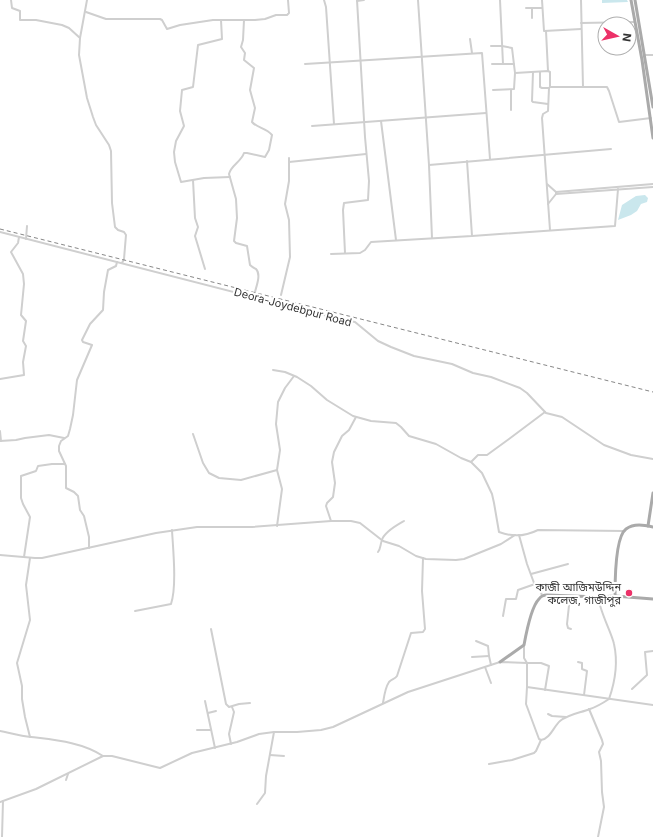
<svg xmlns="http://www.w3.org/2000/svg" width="653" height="837" font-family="Inter,'Noto Sans Bengali',sans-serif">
<rect width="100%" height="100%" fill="#fff"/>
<g fill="#cae7ed">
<polygon points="602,0 627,0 628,2 602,3"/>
<polygon points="645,195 648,198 647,202 641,204 637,211 631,215 618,220 622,205 636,196"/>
</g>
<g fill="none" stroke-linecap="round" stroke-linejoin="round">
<g stroke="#cfcfcf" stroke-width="2">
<polyline points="11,0 12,8 20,11 20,20 36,20 62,25 69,28 80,38"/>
<polyline points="87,0 80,38 79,55 87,98 93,117 96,125 109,145 111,151 112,203 115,227 118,230 124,232 126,235 124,259 122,263"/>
<polyline points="324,0 326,7 334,124"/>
<polyline points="418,0 429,165 432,238"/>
<polyline points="500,0 503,64"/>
<polyline points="542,0 544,31 581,29"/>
<polyline points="581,0 583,87"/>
<polyline points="357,1 364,0"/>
<polyline points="526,8 542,8"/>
<polyline points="86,12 106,19 160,19 162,20 167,29 180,25 213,20 255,20 265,19 276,15 287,15 289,13 288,0"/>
<polyline points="532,18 532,8"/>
<polyline points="221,20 222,39 198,45 193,87 182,90 180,111 184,126 176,141 174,152 175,162 181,182 204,178 230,177"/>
<path d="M244 20 243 40 241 47 245 53 244 60 254 68 250 90 255 108 252 122C257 128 266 128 272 135L269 150 265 157 247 153H244C241 162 231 165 229 174L236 199 237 218 234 241 236 243 247 246 250 265C252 267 254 268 256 269 262 275 255 289 254 296"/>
<polyline points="581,23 635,22"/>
<polyline points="546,31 548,71"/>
<polyline points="470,39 472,53"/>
<polyline points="491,46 502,46 512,48 515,73 514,89 493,90"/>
<polyline points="645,55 653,55"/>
<polyline points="305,64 482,53 490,159"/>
<polyline points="492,64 514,64"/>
<polyline points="533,72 532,101 533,102 548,104"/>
<polyline points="540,72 540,87 542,88 549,88"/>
<polyline points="515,73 548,71 550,72 550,87 607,87 609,91 619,122 651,118"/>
<polyline points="550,87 549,88 548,111 543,114 542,118 550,230"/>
<polyline points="511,90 511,110"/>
<polyline points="381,121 396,240"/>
<polyline points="312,126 486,113"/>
<polyline points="289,162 366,154"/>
<polyline points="429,165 611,149"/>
<polyline points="193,180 195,218 198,227 195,236 205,269"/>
<polyline points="547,184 556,192 556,194 548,204"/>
<polyline points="556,192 653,184"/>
<polyline points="556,194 653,187"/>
<polyline points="0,232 319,314 355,322 378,341 391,347 414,356 452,364 473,373 491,377 520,388 527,393 546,413 562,417 604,445 631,455 653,459"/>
<polyline points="472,236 615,226 618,189"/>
<polyline points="26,239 27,226"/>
<polyline points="345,253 343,210 344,203 368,200 369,181 365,137 357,0"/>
<polyline points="331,254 360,253 365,250 371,242 472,236 467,161"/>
<polyline points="281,295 290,257 289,220 285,204 289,181 289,158"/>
<path d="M273 370 285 372 297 377 311 386 327 400 353 416 371 421 396 423 401 427 409 436 436 444 461 458 471 462 482 473 492 494 494 503 499 532C512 537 526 536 538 530L624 531"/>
<polyline points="0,379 24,375 23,362 26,346 23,341 26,321 21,315 24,284 23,274 11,252 18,243 19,237"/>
<polyline points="0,431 1,441"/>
<polyline points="193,434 203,463 209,473 219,478 241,480 277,470"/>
<polyline points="0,441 16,440 25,438 49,435 64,438"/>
<polyline points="471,462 478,455 487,455 509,439 545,412"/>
<polyline points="331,521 326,506 327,503 333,497 335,483 332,462 334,452 342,436 349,430 356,417"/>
<polyline points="277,526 282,489 277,470 280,450 276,424 278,402 285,388 294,376"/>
<polyline points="519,535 527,564 534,583 540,588 542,596"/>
<polyline points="89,548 89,537 84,516 80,510 78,496 74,492 66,488 66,466 59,451 59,446 61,441 68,436 70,429 73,415 77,380 92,345 83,342 82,340 90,324 103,310 104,292 108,270 116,266 117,262"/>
<path d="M378 552C381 548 380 545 382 540 384 532 397 525 404 521"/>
<polyline points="0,555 35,558 42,558 156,533 197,527 252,527 331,521 351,521 360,523 383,541 399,546 416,556 426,559 456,560 464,559 501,544 515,535"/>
<polyline points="24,557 30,517 23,504 21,498 21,476 36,471 38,466 52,464 65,464"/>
<polyline points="531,574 568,564"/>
<polyline points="570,596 567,624 568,628 571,629"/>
<path d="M135 611 171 604C177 586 173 549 172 530"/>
<polyline points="503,616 506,599 516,599 518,590 535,584"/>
<polyline points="211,629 226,704 229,707 239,704 250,703"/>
<polyline points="476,641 488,646 489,656 491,665"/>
<polyline points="524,645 524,658 527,663 541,663 549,666 545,690"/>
<polyline points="472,657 489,656"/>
<polyline points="578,662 582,663 582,669 587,671 584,695"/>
<polyline points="485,667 491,683"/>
<path d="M527 687 526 704 539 739 541 740C550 739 554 726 560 721 569 714 580 713 590 709 596 707 603 703 609 699 615 682 618 662 614 644 612 633 597 606 599 597"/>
<polyline points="632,689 647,675 645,652 653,651"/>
<polyline points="205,701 215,748"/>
<path d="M383 703C384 697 385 688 389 682 392 679 395 679 397 676L411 633 423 632 425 629 422 591 423 558"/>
<polyline points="589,709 602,740 603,744 599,752 601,761 602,792 604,807 598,837"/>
<polyline points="208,713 216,711"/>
<polyline points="548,714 552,716 566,717"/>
<polyline points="197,730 211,730"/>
<path d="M0 731C10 733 21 736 31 737 55 740 82 742 103 756"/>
<polyline points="30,737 25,717 22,699 22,686 17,663 30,620 26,585 30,558"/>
<polyline points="231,744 229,734 234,712 232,707"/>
<polyline points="270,755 284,756"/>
<polyline points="489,764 512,760 534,753 536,751 541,740"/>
<polyline points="66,780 68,774"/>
<polyline points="0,802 36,789 103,756 112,756 160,768 192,753 237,742 259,734 274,732 297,732 321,730 333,727 408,692 500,662 527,663 527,687 653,705"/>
<polyline points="257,804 265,793 266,776 274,732"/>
<polyline points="2,837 3,801"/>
</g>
<g stroke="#aaa" stroke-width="3">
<polyline points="631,0 642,60 653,138"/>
<polyline points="635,0 653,107"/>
<polyline points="648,526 653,493"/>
<path d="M615 596C615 582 615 537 626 529 634 523 644 525 653 527"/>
<path d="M500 662 524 645C526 634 531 607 539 599 541 596 544 595 547 595L599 597 615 596 653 599"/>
</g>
<polyline stroke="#878787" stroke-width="1" stroke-dasharray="4 3" stroke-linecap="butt" points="0,229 653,392"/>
</g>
<circle fill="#ec3168" stroke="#fff" stroke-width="1.5" cx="629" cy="593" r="4"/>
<g text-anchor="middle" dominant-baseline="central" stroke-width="4" stroke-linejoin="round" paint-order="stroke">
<g font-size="11" fill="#323232" stroke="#fff">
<text transform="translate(293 307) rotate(15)">Deora-Joydebpur Road</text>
</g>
<g font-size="11" fill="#323232" stroke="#fff" text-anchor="end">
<text x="621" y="587">কাজী আজিমউদ্দিন<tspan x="621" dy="13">কলেজ, গাজীপুর</tspan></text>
</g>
</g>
<g transform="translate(617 36) rotate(98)"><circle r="19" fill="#ffffff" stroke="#adadad"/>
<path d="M0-3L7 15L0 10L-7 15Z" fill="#ec3168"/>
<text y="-6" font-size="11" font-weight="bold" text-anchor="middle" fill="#323232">N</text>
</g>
</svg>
